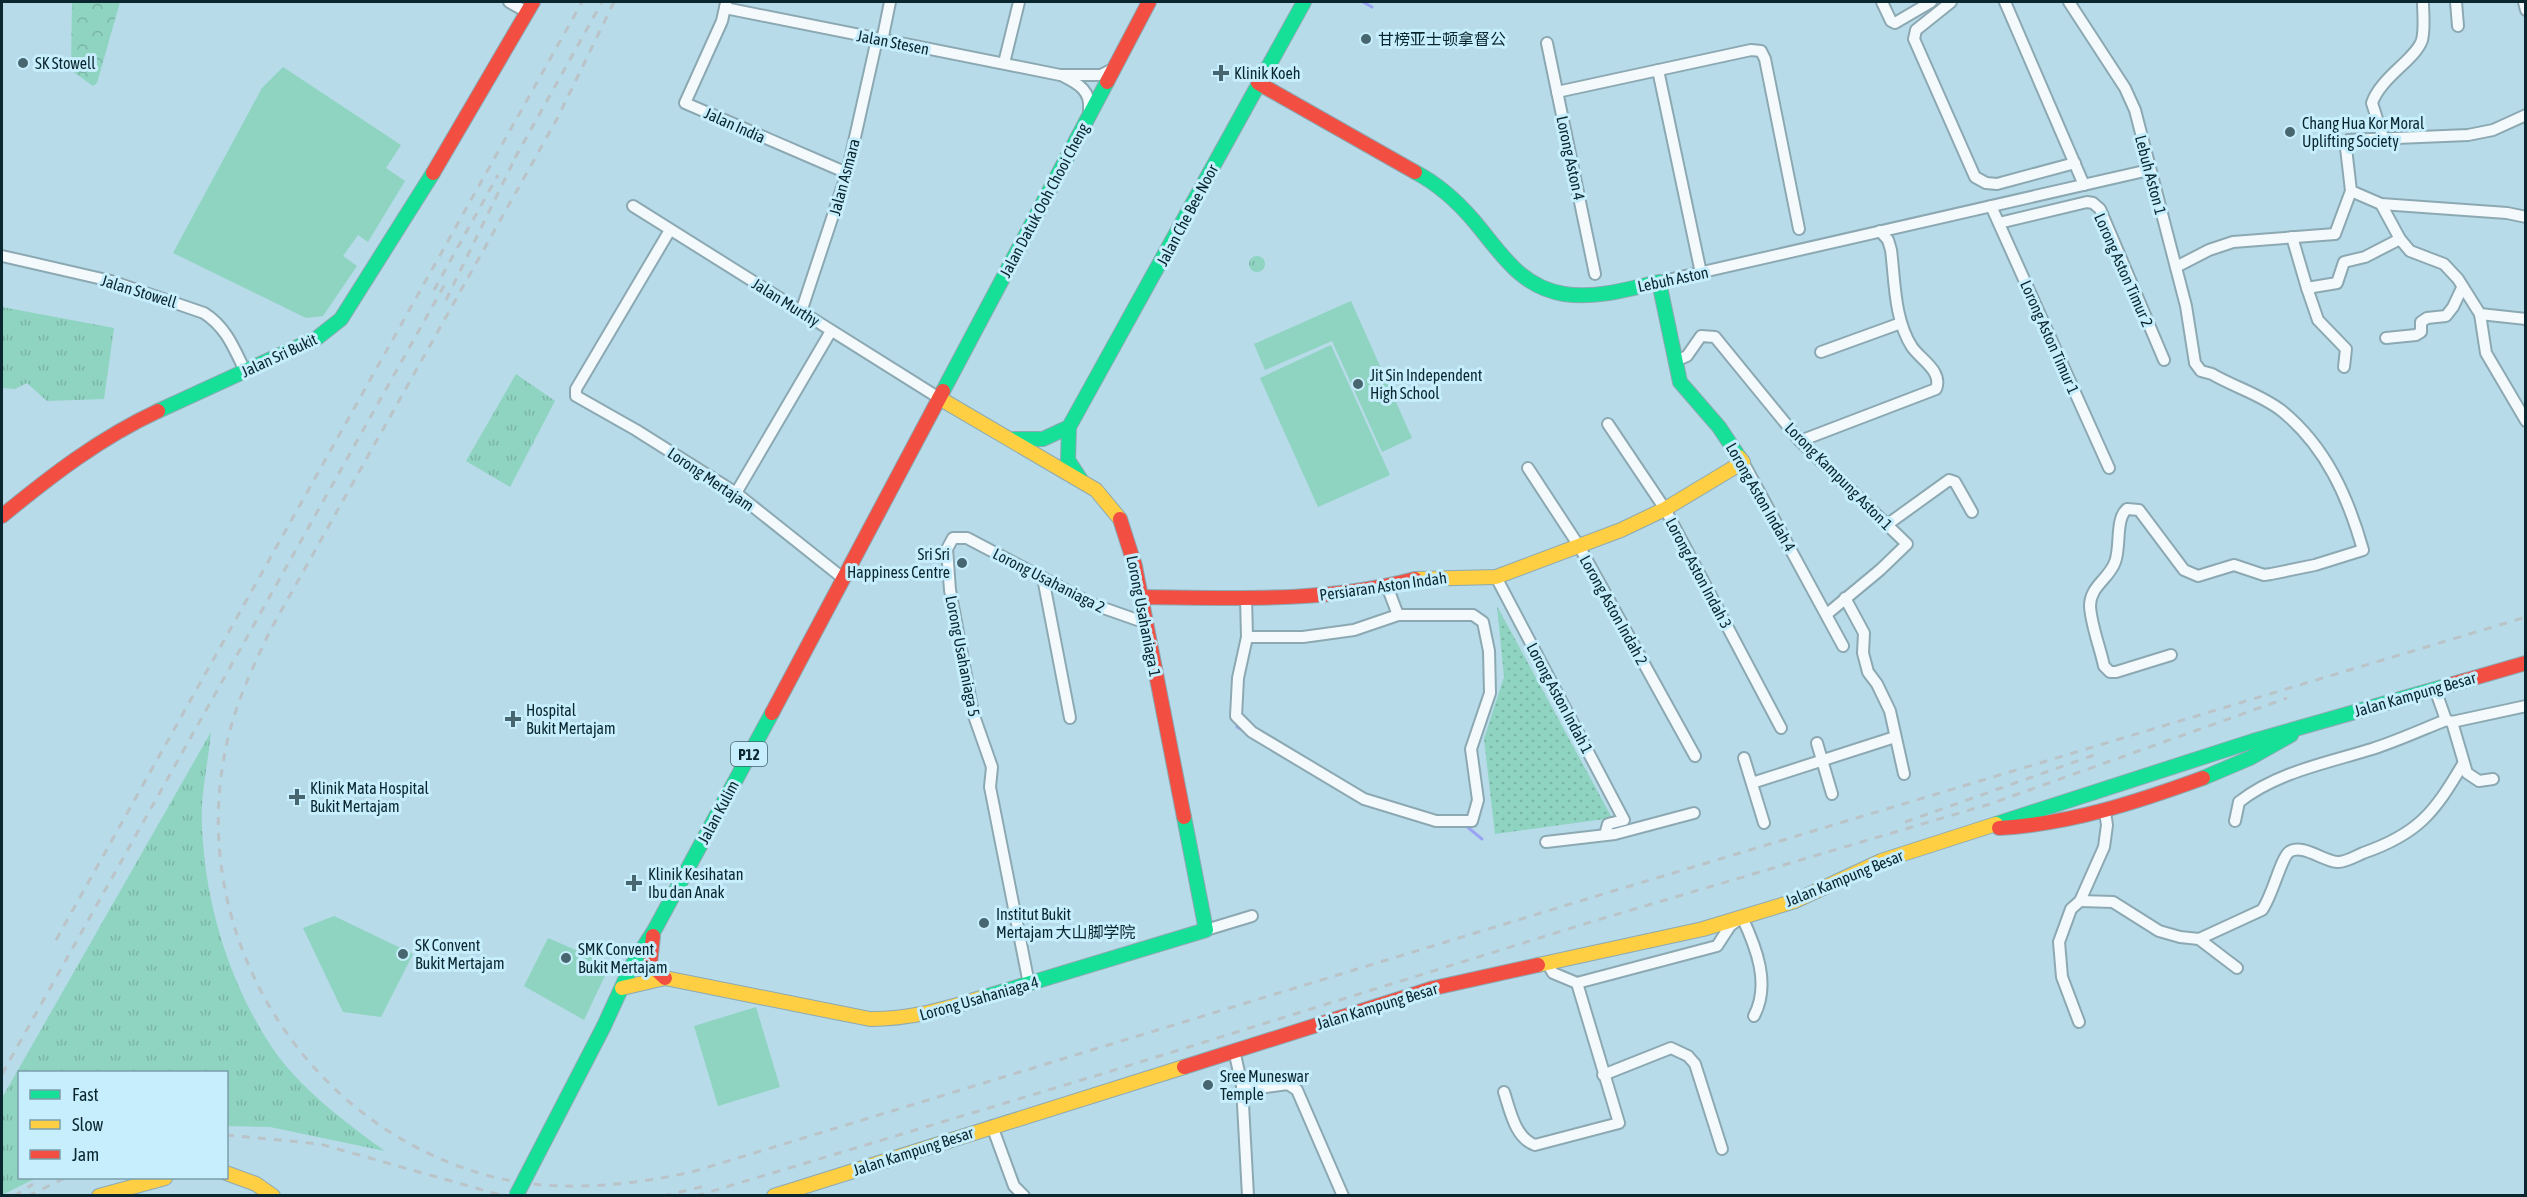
<svg xmlns="http://www.w3.org/2000/svg" width="2527" height="1197" font-family="'Asap Condensed','Noto Sans SC',sans-serif">
<defs>
<pattern id="grass-tufts" width="24" height="20" patternUnits="userSpaceOnUse" patternTransform="scale(1.5)"><rect width="24" height="20" fill="#8fd3c1"/><path d="M3 7l-1-3M5 7V3M7 7l1-3M15 17l-1-3M17 17v-4M19 17l1-3" fill="none" stroke="#7ab5a6"/></pattern>
<pattern id="forest-crowns" width="20" height="18" patternUnits="userSpaceOnUse" patternTransform="scale(1.5)"><rect width="20" height="18" fill="#8fd3c1"/><path d="M2 6a3 3 0 1 1 6 0M12 15a3 3 0 1 1 6 0" fill="none" stroke="#7ab5a6"/></pattern>
<pattern id="park-dots" width="8" height="8" patternUnits="userSpaceOnUse" patternTransform="scale(1.5)"><rect width="8" height="8" fill="#8fd3c1"/><path d="M2 2h.1M6 6h.1" fill="none" stroke="#7ab5a6" stroke-width="1.8" stroke-linecap="round"/></pattern>
</defs>
<rect width="100%" height="100%" fill="#b7dbe8"/>
<g fill="url(#grass-tufts)">
<circle cx="1257" cy="264" r="8"/>
<polygon points="2,307 114,328 104,399 47,401 27,383 15,389 2,388"/>
<polygon points="516,374 555,401 510,487 466,461"/>
<path d="M211 732C208 763 200 797 202 827 205 903 229 982 271 1046 298 1087 346 1123 385 1151L270 1127 227 1126 226 1072H20V1178H36L2 1195V1098Z"/>
</g>
<polygon fill="url(#forest-crowns)" points="72,2 120,2 97,83 93,86 71,70"/>
<polygon fill="url(#park-dots)" points="1497,606 1612,818 1495,834 1484,739 1504,677"/>
<g fill="#8fd3c1">
<polygon points="283,67 401,145 386,168 405,181 368,242 358,235 343,256 357,266 323,316 306,318 173,253 262,88"/>
<polygon points="1351,301 1412,438 1382,452 1332,341 1265,370 1254,344"/>
<polygon points="1331,345 1390,475 1318,507 1260,378"/>
<polygon points="334,916 413,954 381,1017 343,1012 303,928"/>
<polygon points="548,938 610,965 584,1020 524,986"/>
<polygon points="756,1007 780,1087 718,1106 694,1026"/>
</g>
<g fill="none" stroke-linecap="round" stroke-linejoin="round">
<g stroke="#9ca4f6" stroke-width="3">
<polyline points="1363,2 1372,7"/>
<polyline points="1237,727 1244,731"/>
<polyline points="1465,825 1482,839"/>
</g>
<g stroke="#8ca9b3" stroke-width="14">
<g id="street">
<polyline points="509,2 527,12"/>
<polyline points="1882,2 1891,21 1895,23 1931,2"/>
<polyline points="1951,2 1916,30 1914,39 1975,177 1986,183 1997,184 2075,163"/>
<polyline points="2005,2 2084,185"/>
<path d="M2069 2 2125 88 2135 110 2186 306 2195 363 2201 371 2212 374C2234 387 2262 395 2282 411 2326 447 2348 497 2363 550L2315 565 2271 574 2264 575 2234 565 2198 576 2184 570 2139 510 2127 509C2115 519 2121 547 2115 562 2109 579 2090 586 2090 606 2091 625 2100 647 2104 666L2110 672H2116L2171 655"/>
<polyline points="2456,2 2458,26"/>
<polyline points="2524,2 2526,10"/>
<polyline points="726,3 722,21 685,103 847,173"/>
<polyline points="725,8 1060,75 1101,75 1113,69"/>
<polyline points="882,41 890,2"/>
<polyline points="1547,43 1595,274"/>
<polyline points="1004,63 1019,2"/>
<polyline points="1658,70 1701,273"/>
<path d="M1063 76C1079 84 1091 91 1089 110"/>
<polyline points="1557,92 1751,50 1761,51 1765,59 1799,229"/>
<path d="M2383 138 2372 103C2380 78 2416 59 2422 40 2425 28 2423 13 2423 2"/>
<polyline points="2351,191 2381,204 2507,213 2526,217"/>
<polyline points="2381,204 2400,239 2410,251 2444,264 2458,279 2480,314 2486,353 2526,421"/>
<polyline points="633,206 939,398"/>
<polyline points="1991,206 2109,468"/>
<polyline points="1999,223 2087,202 2093,203 2100,209 2164,360"/>
<polyline points="670,230 576,389 576,396 636,430 736,493 844,579"/>
<polyline points="2292,237 2307,288 2337,283 2344,262 2365,257 2400,239"/>
<path d="M2 256 111 281 204 313C226 327 234 348 245 371"/>
<polyline points="2176,267 2209,250 2233,242 2335,234 2351,191 2346,148 2349,140 2468,135 2493,130 2526,115"/>
<polyline points="1659,282 2149,170"/>
<polyline points="2307,288 2318,320 2346,349 2344,367"/>
<polyline points="801,312 847,173 877,39"/>
<polyline points="2480,314 2526,319"/>
<polyline points="2386,338 2416,335 2421,332 2421,322 2427,318 2446,316 2453,307 2462,288"/>
<polyline points="1821,352 1901,323"/>
<polyline points="1676,361 1687,356 1701,336 1715,337 1800,441 1907,544 1880,570 1827,614"/>
<polyline points="1608,424 1665,509 1781,728"/>
<path d="M1800 441 1936 389C1943 371 1921 360 1912 347 1894 319 1895 281 1891 250L1888 240 1880 231"/>
<polyline points="1743,462 1843,646"/>
<polyline points="1528,468 1579,546 1695,756"/>
<polyline points="736,493 831,331"/>
<polyline points="1888,524 1949,480 1955,482 1972,512"/>
<polyline points="1496,577 1624,820 1608,824 1605,835"/>
<polyline points="1043,578 1070,718"/>
<polyline points="1387,586 1398,615"/>
<polyline points="1246,598 1247,637 1238,678 1236,716 1252,732 1364,799 1436,821 1472,821 1478,800 1471,749 1490,693 1489,651 1483,622 1473,615 1398,615 1354,630 1303,637 1247,637"/>
<polyline points="1845,598 1864,633 1863,653 1868,672 1877,684 1890,711 1904,774"/>
<polyline points="2435,689 2446,720 2452,722 2467,773 2479,781 2493,779"/>
<polyline points="2452,722 2526,706"/>
<polyline points="1817,743 1832,794"/>
<polyline points="1744,758 1764,823"/>
<polyline points="1752,783 1895,737"/>
<path d="M2235 821 2239 802C2277 772 2327 763 2372 749 2397 741 2421 730 2446 720"/>
<polyline points="1546,842 1615,834 1694,813"/>
<polyline points="2080,901 2113,902 2159,931 2180,937 2199,939 2237,968"/>
<polyline points="1206,930 1252,916"/>
<path d="M2199 939 2262 910C2272 897 2281 858 2289 852 2302 843 2323 861 2337 862 2344 863 2356 856 2363 853 2418 834 2434 813 2463 764"/>
<path d="M1577 983 1717 946 1730 926 1742 917C1756 947 1771 984 1754 1016"/>
<polyline points="1029,984 990,787 992,767 973,713 950,590 947,549 953,538 967,538 1092,604 1146,623"/>
<polyline points="2079,1022 2062,977 2059,942 2071,909 2080,901 2104,847 2107,825 2105,812"/>
<polyline points="1234,1050 1242,1086 1251,1089 1288,1084 1297,1090 1343,1196"/>
<polyline points="1603,1075 1671,1048 1688,1056 1695,1064 1722,1149"/>
<polyline points="1242,1086 1248,1196"/>
<path d="M1504 1092C1510 1110 1515 1138 1535 1145L1619 1123 1577 983 1553 973 1547 963"/>
<polyline points="992,1126 1014,1186 1024,1196"/>
</g>
</g>
<g stroke="#8ca9b3" stroke-width="16">
<g id="fast">
<path d="M1415 172C1438 184 1457 201 1474 221 1501 253 1520 287 1564 294 1596 299 1628 289 1659 282L1680 382 1719 427 1739 457"/>
<polyline points="943,391 1107,82"/>
<polyline points="158,411 317,338 341,319 433,173"/>
<polyline points="1014,439 1043,439 1069,427"/>
<polyline points="1081,480 1068,460 1069,427 1304,2"/>
<polyline points="2203,778 2250,758 2291,735"/>
<polyline points="1996,824 2253,741 2446,686"/>
<polyline points="981,998 1206,930 1184,817"/>
<polyline points="604,1026 631,967 655,929 772,713"/>
</g>
</g>
<g stroke="#8ca9b3" stroke-width="16">
<g id="slow">
<polyline points="939,398 1096,490 1120,519"/>
<polyline points="1415,579 1496,577 1621,530 1665,509 1743,462 1739,457"/>
<polyline points="1538,965 1703,929 1795,901 1881,861 1996,824"/>
<path d="M622 988 665 978 870 1019C909 1019 943 1010 981 998"/>
<polyline points="226,1173 256,1184 273,1196"/>
<polyline points="99,1196 165,1178"/>
<polyline points="774,1196 1184,1067"/>
</g>
</g>
<g stroke="#8ca9b3" stroke-width="16">
<g id="jam">
<polyline points="1107,82 1149,2"/>
<polyline points="1258,83 1415,172"/>
<polyline points="433,173 533,2"/>
<path d="M2 516C52 475 100 438 158 411"/>
<polyline points="1120,519 1135,566 1184,817"/>
<path d="M1141 597C1234 598 1324 603 1415 579"/>
<polyline points="2446,686 2526,663"/>
<polyline points="772,713 943,391"/>
<path d="M1999 828C2070 824 2137 802 2203 778"/>
<polyline points="653,936 650,964 665,978"/>
<polyline points="1184,1067 1434,988 1538,965"/>
</g>
</g>
<use href="#street" stroke="#f4fafc" stroke-width="10"/>
<use href="#fast" stroke="#16e098" stroke-width="14"/>
<use href="#slow" stroke="#ffcf43" stroke-width="14"/>
<use href="#jam" stroke="#f24e42" stroke-width="14"/>
<g stroke="#bac4c8" stroke-width="3" stroke-dasharray="8 8" stroke-linecap="butt">
<path d="M614 2 557 119 271 629C252 668 233 709 225 752 190 928 295 1109 464 1168 538 1195 617 1188 692 1172L1590 898 2526 617"/>
<polyline points="515,158 602,2"/>
<polyline points="434,290 498,175"/>
<polyline points="446,300 518,152"/>
<polyline points="1905,822 2097,754"/>
<polyline points="56,940 582,2"/>
<polyline points="2,1074 445,284"/>
<polyline points="226,1135 320,1144 504,1196"/>
<polyline points="14,1196 33,1184"/>
<polyline points="28,1196 65,1178"/>
<polyline points="663,1196 705,1186"/>
<polyline points="696,1196 1105,1073 1594,921 1990,804 2287,698"/>
</g>
<g stroke="#8ca9b3" stroke-width="16" stroke-linecap="butt">
<polyline id="fast-bridge" points="516,1196 604,1026"/>
</g>
<use href="#fast-bridge" stroke="#16e098" stroke-width="14"/>
</g>
<g fill="#476670" stroke="#c7eefc" stroke-width="2">
<circle cx="1366" cy="39" r="6"/>
<circle cx="23" cy="63" r="6"/>
<path d="M1218 64h6v6h6v6h-6v6h-6v-6h-6v-6h6z"/>
<circle cx="2290" cy="132" r="6"/>
<circle cx="1358" cy="384" r="6"/>
<circle cx="962" cy="563" r="6"/>
<path d="M510 710h6v6h6v6h-6v6h-6v-6h-6v-6h6z"/>
<path d="M294 788h6v6h6v6h-6v6h-6v-6h-6v-6h6z"/>
<path d="M631 874h6v6h6v6h-6v6h-6v-6h-6v-6h6z"/>
<circle cx="984" cy="923" r="6"/>
<circle cx="403" cy="954" r="6"/>
<circle cx="566" cy="958" r="6"/>
<circle cx="1208" cy="1085" r="6"/>
</g>
<g text-anchor="middle" dominant-baseline="central" stroke-width="6" stroke-linejoin="round" paint-order="stroke">
<rect fill="#c7eefc" stroke="#43636d" stroke-width="1.5" x="731" y="742" width="36" height="24" rx="4.5"/>
<g font-size="15" font-weight="bold" fill="#0a2730">
<text x="749" y="754">P12</text>
</g>
<g font-size="16" fill="#0a2730" stroke="#c7eefc" text-anchor="start">
<text x="1378" y="39">甘榜亚士顿拿督公</text>
<text x="35" y="63">SK Stowell</text>
<text x="1234" y="73">Klinik Koeh</text>
<text x="2302" y="123">Chang Hua Kor Moral<tspan x="2302" dy="18">Uplifting Society</tspan></text>
<text x="1370" y="375">Jit Sin Independent<tspan x="1370" dy="18">High School</tspan></text>
<text x="950" y="554" text-anchor="end">Sri Sri<tspan x="950" dy="18">Happiness Centre</tspan></text>
<text x="526" y="710">Hospital<tspan x="526" dy="18">Bukit Mertajam</tspan></text>
<text x="310" y="788">Klinik Mata Hospital<tspan x="310" dy="18">Bukit Mertajam</tspan></text>
<text x="648" y="874">Klinik Kesihatan<tspan x="648" dy="18">Ibu dan Anak</tspan></text>
<text x="996" y="914">Institut Bukit<tspan x="996" dy="18">Mertajam 大山脚学院</tspan></text>
<text x="415" y="945">SK Convent<tspan x="415" dy="18">Bukit Mertajam</tspan></text>
<text x="578" y="949">SMK Convent<tspan x="578" dy="18">Bukit Mertajam</tspan></text>
<text x="1220" y="1076">Sree Muneswar<tspan x="1220" dy="18">Temple</tspan></text>
</g>
<g font-size="16" fill="#0a2730" stroke="#c7eefc">
<text transform="translate(893 42) rotate(11)">Jalan Stesen</text>
<text transform="translate(735 125) rotate(24)">Jalan India</text>
<text transform="translate(1571 158) rotate(78)">Lorong Aston 4</text>
<text transform="translate(2151 175) rotate(75)">Lebuh Aston 1</text>
<text transform="translate(844 177) rotate(-75)">Jalan Asmara</text>
<text transform="translate(1044 200) rotate(-62)">Jalan Datuk Ooh Chooi Cheng</text>
<text transform="translate(1187 215) rotate(-62)">Jalan Che Bee Noor</text>
<text transform="translate(2124 270) rotate(66)">Lorong Aston Timur 2</text>
<text transform="translate(1673 279) rotate(-12)">Lebuh Aston</text>
<text transform="translate(139 291) rotate(17)">Jalan Stowell</text>
<text transform="translate(786 302) rotate(32)">Jalan Murthy</text>
<text transform="translate(2050 337) rotate(66)">Lorong Aston Timur 1</text>
<text transform="translate(279 355) rotate(-25)">Jalan Sri Bukit</text>
<text transform="translate(1839 476) rotate(45)">Lorong Kampung Aston 1</text>
<text transform="translate(711 479) rotate(34)">Lorong Mertajam</text>
<text transform="translate(1761 497) rotate(60)">Lorong Aston Indah 4</text>
<text transform="translate(1699 573) rotate(62)">Lorong Aston Indah 3</text>
<text transform="translate(1049 580) rotate(27)">Lorong Usahaniaga 2</text>
<text transform="translate(1383 586) rotate(-8)">Persiaran Aston Indah</text>
<text transform="translate(1614 610) rotate(61)">Lorong Aston Indah 2</text>
<text transform="translate(1144 616) rotate(79)">Lorong Usahaniaga 1</text>
<text transform="translate(963 656) rotate(79)">Lorong Usahaniaga 5</text>
<text transform="translate(2415 694) rotate(-16)">Jalan Kampung Besar</text>
<text transform="translate(1560 698) rotate(62)">Lorong Aston Indah 1</text>
<text transform="translate(718 812) rotate(-62)">Jalan Kulim</text>
<text transform="translate(1844 878) rotate(-22)">Jalan Kampung Besar</text>
<text transform="translate(979 998) rotate(-16)">Lorong Usahaniaga 4</text>
<text transform="translate(1377 1006) rotate(-17)">Jalan Kampung Besar</text>
<text transform="translate(913 1151) rotate(-18)">Jalan Kampung Besar</text>
</g>
</g>
<rect width="2527" height="1197" fill="none" stroke="#0a2730" stroke-width="6"/>
<rect x="18" y="1071" width="210" height="108" fill="#c7eefc" stroke="#7b9eaa" stroke-width="1.5"/>
<rect x="30" y="1090" width="30" height="9" fill="#16e098" stroke="#7b9eaa" stroke-width="1.5"/>
<text x="72" y="1101" font-size="18" fill="#0a2730">Fast</text>
<rect x="30" y="1120" width="30" height="9" fill="#ffcf43" stroke="#7b9eaa" stroke-width="1.5"/>
<text x="72" y="1131" font-size="18" fill="#0a2730">Slow</text>
<rect x="30" y="1150" width="30" height="9" fill="#f24e42" stroke="#7b9eaa" stroke-width="1.5"/>
<text x="72" y="1161" font-size="18" fill="#0a2730">Jam</text>
</svg>
